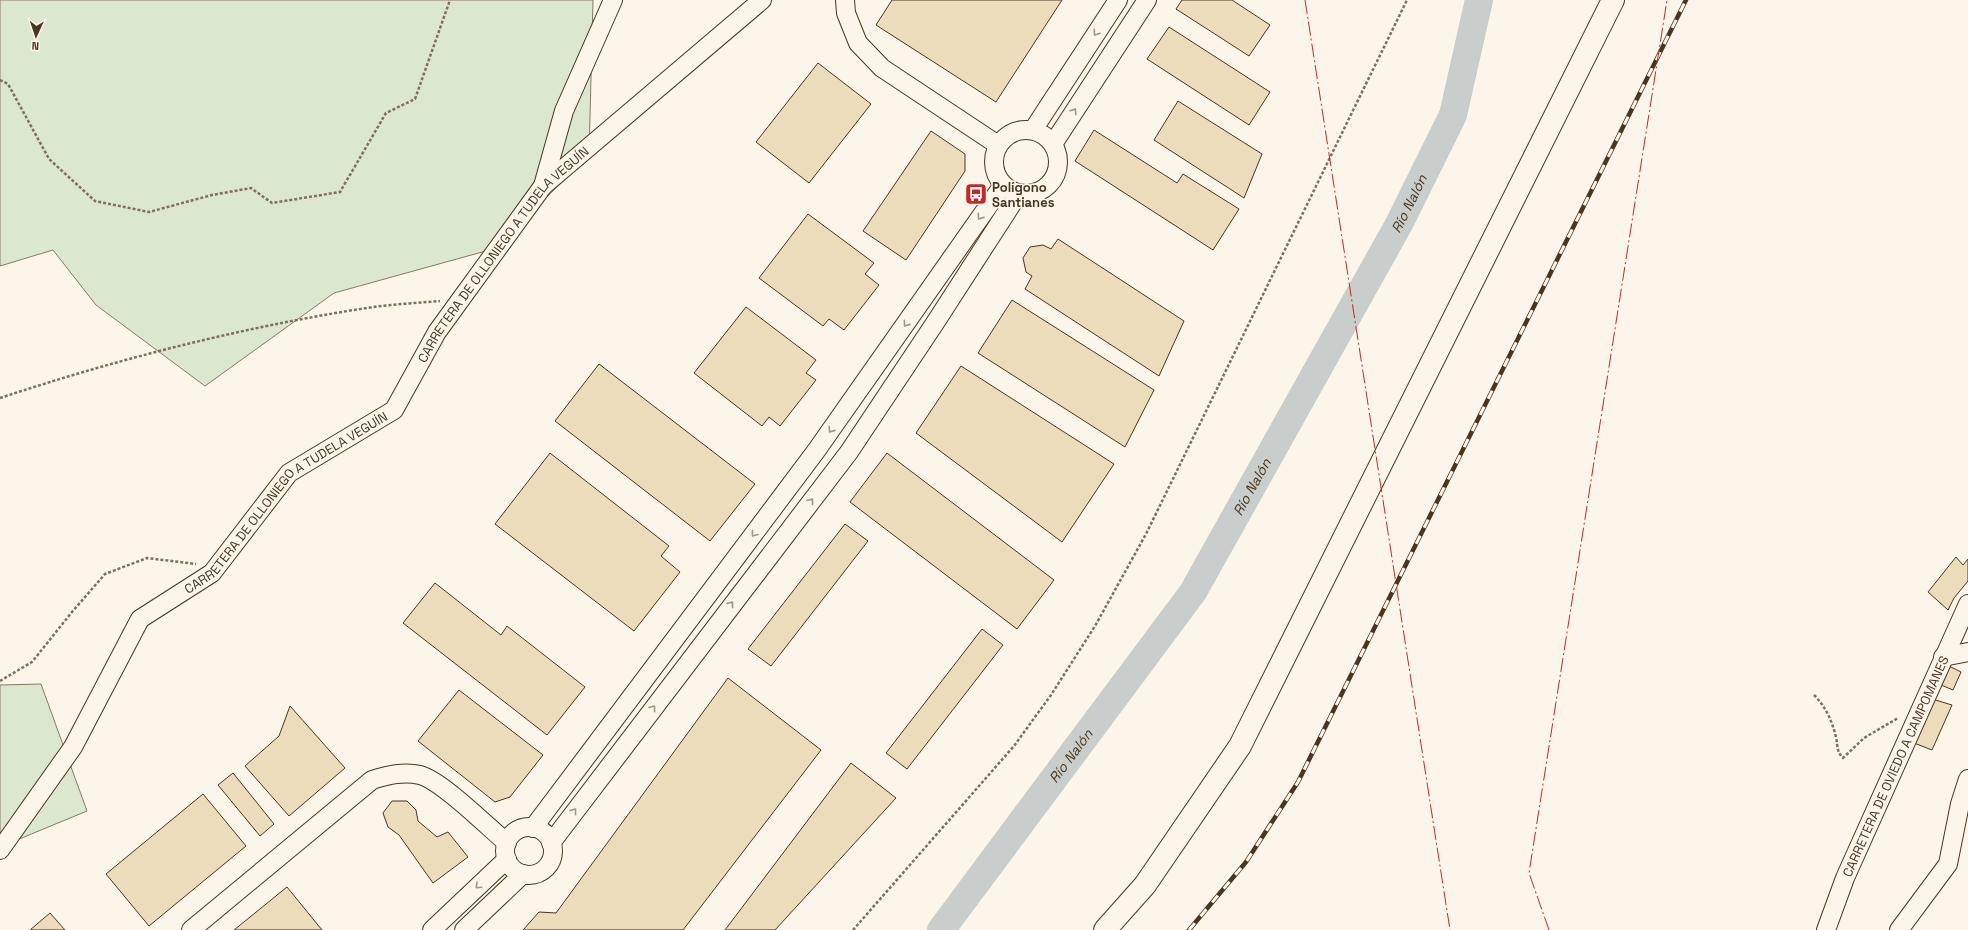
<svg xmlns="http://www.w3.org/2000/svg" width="1968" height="930" font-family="'Space Grotesk',sans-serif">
<rect width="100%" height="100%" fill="#fbf6e9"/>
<g fill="#dce7d0" stroke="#887966">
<polygon points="0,0 593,0 589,156 493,249 334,293 205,386 96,305 53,250 0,266"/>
<polygon points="41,684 87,811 0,847 0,685"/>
</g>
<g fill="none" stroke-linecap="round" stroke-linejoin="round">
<path stroke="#c9cecd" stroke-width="28" id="s1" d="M941 930 1193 592 1399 224 1453 115 1479 0"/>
</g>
<g fill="#ecdcbc" stroke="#4a3520">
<polygon points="892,0 1062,0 996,102 876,25"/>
<polygon points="1182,0 1232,0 1270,25 1249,56 1176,9"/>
<polygon points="1169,27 1270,92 1249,125 1147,59"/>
<polygon points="818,63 871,104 809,183 756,142"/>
<polygon points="1178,101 1262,154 1244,198 1154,140"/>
<polygon points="1094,130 1177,183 1183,174 1239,209 1213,250 1075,161"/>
<polygon points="931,131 965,154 965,171 906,260 863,231"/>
<polygon points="808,214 874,263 865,274 879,285 844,330 829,319 823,326 759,278"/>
<polygon points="1058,239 1184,321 1159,376 1025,289 1032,276 1026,272 1023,258 1030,247 1043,245 1051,249"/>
<polygon points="1012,300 1154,390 1125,447 978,353"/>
<polygon points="746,307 816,360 806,373 816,380 780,426 769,417 762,426 694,373"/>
<polygon points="599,364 755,484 710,541 555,421"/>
<polygon points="961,366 1114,464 1062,542 916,433"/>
<polygon points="550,453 669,546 661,556 680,572 634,631 495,524"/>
<polygon points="887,453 1054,580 1017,629 850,502"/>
<polygon points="845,524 868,541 771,666 748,649"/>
<polygon points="1956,557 1963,565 1968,559 1968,581 1954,598 1948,610 1928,592"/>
<polygon points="435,583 501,635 507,626 585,687 547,735 403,623"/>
<polygon points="982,629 1003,645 907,769 886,753"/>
<polygon points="1949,666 1961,672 1953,690 1941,685"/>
<polygon points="728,678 821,750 683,930 523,930 539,912 556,913"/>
<polygon points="459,690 543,755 510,797 495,802 418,741"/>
<polygon points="1932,699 1952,705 1932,750 1914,743"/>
<polygon points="290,706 345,768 289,816 245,766 279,736"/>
<polygon points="851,763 896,798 775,930 725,930"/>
<polygon points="233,773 274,824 260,836 218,785"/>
<polygon points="203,794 246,846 149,926 106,874"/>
<polygon points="392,801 407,801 416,810 418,821 437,837 448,832 468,857 433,883 399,835 388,827 383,813"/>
<polygon points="287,887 322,930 234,930"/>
<polygon points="50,913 65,930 30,930"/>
</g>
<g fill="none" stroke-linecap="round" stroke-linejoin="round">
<g stroke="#4a3520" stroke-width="20">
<g id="minor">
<polyline points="845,0 846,13 858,43 882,68 998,145"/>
<circle cx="1026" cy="162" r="32"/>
<polyline points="1033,130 1118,0"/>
<polyline points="1053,144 1147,0"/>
<polyline points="543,186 564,111 613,0"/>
<polyline points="1943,657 1968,652"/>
<circle cx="529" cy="851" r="24"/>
<polyline points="533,828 816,451 1003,185"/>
<polyline points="551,843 849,452 935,323 1019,193"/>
<path id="s2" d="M0 850 73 747 140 619 212 573 289 473 394 410 437 332 543 186 762 0"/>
<path d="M191 930 372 780C388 775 404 771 420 775 442 781 488 827 507 843"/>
<polyline points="432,930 507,859"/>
<polyline points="464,930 523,874"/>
<path id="s3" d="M1826 930 1845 878 1968 604"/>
<polyline points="1899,930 1948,864 1960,804 1968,779"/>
</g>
</g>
<g stroke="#4a3520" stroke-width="24">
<polyline id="major" points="1105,930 1145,885 1240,746 1613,0"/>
</g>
<g stroke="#7f6f5c" stroke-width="2.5" stroke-dasharray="3 2" stroke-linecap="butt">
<polyline points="0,80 8,84 49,159 95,201 149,212 212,195 251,188 272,203 340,192 386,113 415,99 450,0"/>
<path d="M0 398C121 358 247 326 373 307 395 304 418 303 440 301"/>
<polyline points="0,681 32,662 72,612 105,574 147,558 196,564"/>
<path d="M1814 695C1826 707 1832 721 1836 737 1838 746 1836 751 1843 758L1864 738 1898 718"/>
<polyline points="853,930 1014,746 1051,695 1095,626 1146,534 1407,0"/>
</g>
<use href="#minor" stroke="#fbf6e9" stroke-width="18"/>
<use href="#major" stroke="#fbf6e9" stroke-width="22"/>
<g stroke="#4a3520" stroke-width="4.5">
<polyline id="rail" points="1189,930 1246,862 1298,782 1686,0"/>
</g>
<use href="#rail" stroke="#fbf6e9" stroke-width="3" stroke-dasharray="9" stroke-linecap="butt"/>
<g stroke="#c62828" stroke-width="1" stroke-dasharray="14 3 2 3" stroke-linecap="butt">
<polyline points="1305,0 1450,930"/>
<polyline points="1549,930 1529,873 1667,0"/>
</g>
</g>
<defs><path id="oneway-chevron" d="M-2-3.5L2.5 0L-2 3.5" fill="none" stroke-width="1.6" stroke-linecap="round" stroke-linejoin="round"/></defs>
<g stroke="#a29684">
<use href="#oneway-chevron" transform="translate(1096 33) rotate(123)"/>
<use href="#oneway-chevron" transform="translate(1074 111) rotate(-57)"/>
<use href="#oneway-chevron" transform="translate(980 217) rotate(125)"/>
<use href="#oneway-chevron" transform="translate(906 324) rotate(125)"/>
<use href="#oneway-chevron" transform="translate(831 430) rotate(125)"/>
<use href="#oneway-chevron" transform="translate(811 501) rotate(-52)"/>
<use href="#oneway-chevron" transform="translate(754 534) rotate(127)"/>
<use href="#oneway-chevron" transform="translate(731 604) rotate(-53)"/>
<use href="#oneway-chevron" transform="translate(653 708) rotate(-53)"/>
<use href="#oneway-chevron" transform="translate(574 811) rotate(-53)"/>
<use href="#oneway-chevron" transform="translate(478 886) rotate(137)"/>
</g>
<defs>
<g id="bus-square" transform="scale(1.15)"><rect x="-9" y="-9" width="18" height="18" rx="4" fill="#c62828" stroke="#fbf6e9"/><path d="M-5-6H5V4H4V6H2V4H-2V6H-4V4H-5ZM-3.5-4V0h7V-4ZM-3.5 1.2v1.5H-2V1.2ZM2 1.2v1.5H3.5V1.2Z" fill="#fff"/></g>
</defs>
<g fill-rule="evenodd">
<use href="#bus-square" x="976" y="194"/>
</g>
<g text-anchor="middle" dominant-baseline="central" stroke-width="3" stroke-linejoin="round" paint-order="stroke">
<g font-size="13" font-weight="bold" fill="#4a3520" stroke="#fbf6e9" text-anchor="start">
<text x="992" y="187">Polígono<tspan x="992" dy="15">Santianes</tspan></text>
</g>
<g font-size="13" fill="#4a3520" stroke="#fbf6e9">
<text stroke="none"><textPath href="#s2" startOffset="796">CARRETERA DE OLLONIEGO A TUDELA VEGUÍN</textPath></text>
<text stroke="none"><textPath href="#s2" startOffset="460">CARRETERA DE OLLONIEGO A TUDELA VEGUÍN</textPath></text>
<text stroke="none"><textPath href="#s3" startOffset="178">CARRETERA DE OVIEDO A CAMPOMANES</textPath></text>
</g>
<g font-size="14" font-style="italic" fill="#4a3520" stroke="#fbf6e9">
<text stroke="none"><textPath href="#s1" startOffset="866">Río Nalón</textPath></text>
<text stroke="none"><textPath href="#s1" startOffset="542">Río Nalón</textPath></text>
<text stroke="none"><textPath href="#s1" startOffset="217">Río Nalón</textPath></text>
</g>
</g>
<g transform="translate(36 36) rotate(183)" stroke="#fbf6e9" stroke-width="3" paint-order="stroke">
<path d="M0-3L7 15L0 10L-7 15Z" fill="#4a3520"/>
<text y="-6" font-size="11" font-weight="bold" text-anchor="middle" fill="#4a3520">N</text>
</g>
</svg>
